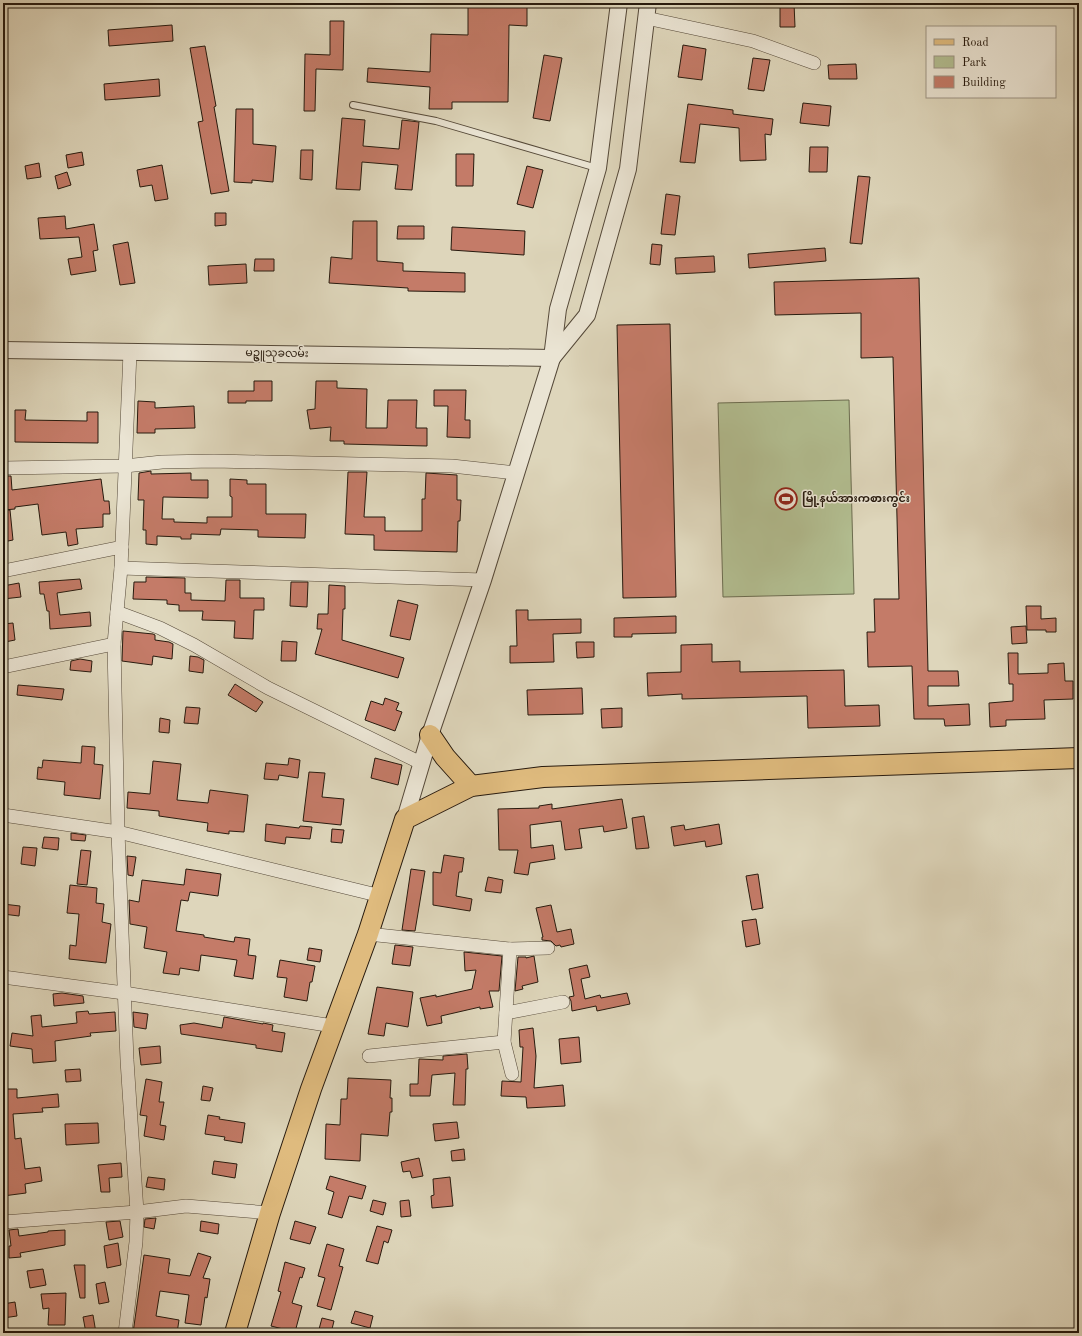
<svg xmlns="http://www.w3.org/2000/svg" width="1082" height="1336" font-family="'Old Standard TT','Noto Sans Myanmar',serif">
<rect width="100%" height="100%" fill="#ded6bb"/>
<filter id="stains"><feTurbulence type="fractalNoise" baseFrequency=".005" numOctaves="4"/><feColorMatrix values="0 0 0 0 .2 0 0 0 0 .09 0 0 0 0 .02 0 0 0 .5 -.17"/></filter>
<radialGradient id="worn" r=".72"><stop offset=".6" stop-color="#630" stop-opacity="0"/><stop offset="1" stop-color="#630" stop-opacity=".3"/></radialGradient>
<polygon fill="#b2bd90" stroke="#6c6c4f" points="849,400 854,594 723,597 718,403"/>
<g fill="#c47b68" stroke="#271a0e">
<polygon points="780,3 794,3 795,27 780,27"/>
<polygon points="468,5 527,6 527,26 509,25 508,102 452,102 452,109 429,109 430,87 367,82 368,68 430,72 431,34 468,35"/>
<polygon points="330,21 344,21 343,70 316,69 315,111 304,111 305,54 330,55"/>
<polygon points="172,25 173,41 109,46 108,30"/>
<polygon points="683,45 706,49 702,80 678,77"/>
<polygon points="205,46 216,106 214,107 229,191 211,194 198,122 203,121 190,48"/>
<polygon points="544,55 562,58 550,121 533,118"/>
<polygon points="753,58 770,60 764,91 748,89"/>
<polygon points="856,64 857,79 829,79 828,65"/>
<polygon points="159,79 160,96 105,100 104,84"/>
<polygon points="803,103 831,106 829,126 800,123"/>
<polygon points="688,104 733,110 733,114 773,119 771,135 765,134 766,160 740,161 739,128 700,124 695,163 680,162"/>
<polygon points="236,109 253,109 253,144 276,146 273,182 252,180 252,183 234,182"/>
<polygon points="342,118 365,120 363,146 399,149 402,120 419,122 412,190 395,189 398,165 362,162 360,190 336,189"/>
<polygon points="810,147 828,147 827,172 809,172"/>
<polygon points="301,150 313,150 312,180 300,179"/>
<polygon points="82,152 84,165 68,168 66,155"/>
<polygon points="456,154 474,154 473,186 456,186"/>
<polygon points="39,163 41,177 27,179 25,166"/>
<polygon points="162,165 168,199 155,201 152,185 140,187 137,170"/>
<polygon points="527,166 543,170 533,208 517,204"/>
<polygon points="67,172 71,185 58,189 55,176"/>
<polygon points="858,176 870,177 862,244 850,243"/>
<polygon points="666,194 680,196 675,235 661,234"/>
<polygon points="215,213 226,213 226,225 215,226"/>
<polygon points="65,216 66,229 94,224 98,250 93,251 96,271 71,275 68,259 82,257 79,237 40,239 38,218"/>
<polygon points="353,221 377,221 377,261 403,263 403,271 465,273 465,292 408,291 408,288 329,283 331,257 352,259"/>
<polygon points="398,226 424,226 424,239 397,239"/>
<polygon points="452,227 525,231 524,255 451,250"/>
<polygon points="128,242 135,283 120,285 113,245"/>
<polygon points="652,244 662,245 660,265 650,264"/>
<polygon points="825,248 826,261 749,268 748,254"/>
<polygon points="714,256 715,272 676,274 675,258"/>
<polygon points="255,259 274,259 274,271 254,271"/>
<polygon points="246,264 247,283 209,285 208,266"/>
<polygon points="919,278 928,671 958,671 959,686 928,686 928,706 969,704 970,725 945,726 944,719 914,719 912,666 868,667 867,632 875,632 874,599 899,599 893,357 861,358 861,313 775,315 774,282"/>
<polygon points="670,324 676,597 623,598 617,325"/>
<polygon points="254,381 272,381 272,401 246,401 246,403 228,403 228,391 254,391"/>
<polygon points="316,381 337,381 337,388 367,389 366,428 387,428 388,400 417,400 416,428 427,428 427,446 344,444 344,441 330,441 331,427 310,429 307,410 315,409"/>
<polygon points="434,390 466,390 465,420 470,420 470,438 447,437 448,406 434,406"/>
<polygon points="138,401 155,402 155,408 194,406 195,428 155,429 155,433 137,433"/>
<polygon points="15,410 26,410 25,420 87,421 87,412 98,412 98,443 15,442"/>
<polygon points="151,471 151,474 191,473 191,480 208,480 208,498 163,497 162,519 174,519 174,522 207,523 207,517 232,517 232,497 230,496 230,479 247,480 247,484 266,484 266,514 306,514 305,538 258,537 258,530 221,529 220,535 191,534 191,539 181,539 181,537 157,536 157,545 146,544 146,530 143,530 144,500 138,500 139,473"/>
<polygon points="348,472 367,472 364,517 385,517 385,531 422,531 422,499 425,499 426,473 457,475 457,500 461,500 460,521 458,521 457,552 374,550 374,535 345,534"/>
<polygon points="3,476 11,476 12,490 101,479 104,501 109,501 110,514 103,514 103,527 76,529 78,544 68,546 66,532 42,535 38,504 15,507 15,509 4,510"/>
<polygon points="3,510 10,510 13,540 3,542"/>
<polygon points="146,577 185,578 185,593 191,593 191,600 225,601 226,580 240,580 240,598 264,598 264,610 254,610 253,639 234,638 235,621 202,620 203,611 179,611 179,605 167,604 167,600 133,599 134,582 146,582"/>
<polygon points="80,579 82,589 57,593 60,615 90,612 91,626 50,629 49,611 47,611 44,594 40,594 39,582"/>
<polygon points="291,582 308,582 307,607 290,606"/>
<polygon points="19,583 21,597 3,599 3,586"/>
<polygon points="329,585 345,586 345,609 343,609 342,640 404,658 398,678 315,654 322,629 317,629 318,614 328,614"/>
<polygon points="398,600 418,605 410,640 390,636"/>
<polygon points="1026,606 1041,606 1041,619 1056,618 1056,632 1046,632 1046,630 1027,630"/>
<polygon points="516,610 528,610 528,620 581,619 581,633 553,634 554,662 510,663 510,646 517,646"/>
<polygon points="676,616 676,633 632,634 632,637 614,637 614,618"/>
<polygon points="13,623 15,640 5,642 3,624"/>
<polygon points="1026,626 1027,643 1012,644 1011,627"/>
<polygon points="123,631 153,634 155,635 155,640 169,642 173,644 172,659 153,656 152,665 122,661"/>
<polygon points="282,641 297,642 296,661 281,661"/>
<polygon points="576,642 594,642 594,657 577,658"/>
<polygon points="712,644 712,662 740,661 740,672 844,670 845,706 879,705 880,726 808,728 807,696 682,699 682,694 648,696 647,673 681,672 681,645"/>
<polygon points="1008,653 1018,653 1018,674 1048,673 1048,664 1064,663 1065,681 1073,681 1073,699 1044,700 1045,719 1006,720 1006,726 990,727 989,703 1013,701 1013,684 1009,684"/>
<polygon points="190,656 198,657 204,660 203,673 189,671"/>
<polygon points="80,659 92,661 91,672 70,670 71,661"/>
<polygon points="235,684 263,702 256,712 228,695"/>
<polygon points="18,685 64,689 62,700 17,695"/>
<polygon points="582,688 583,714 528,715 527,690"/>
<polygon points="385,698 399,703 396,710 402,712 395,731 365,720 371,701 383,705"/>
<polygon points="186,707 200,708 198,724 184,723"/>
<polygon points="622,708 622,727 602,728 601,709"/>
<polygon points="160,718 170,720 169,733 159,732"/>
<polygon points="82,746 95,747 94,764 103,765 100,799 64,795 65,782 37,779 38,767 42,768 43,760 81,763"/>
<polygon points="289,758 300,760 298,778 279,775 278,780 264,779 266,763 288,765"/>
<polygon points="375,758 402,765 398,785 371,778"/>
<polygon points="153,761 181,764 177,800 208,803 210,790 248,795 244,832 229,831 229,834 207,831 208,823 159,816 159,811 127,808 128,792 150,794"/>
<polygon points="309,772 325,773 322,797 344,799 341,825 303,821"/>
<polygon points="622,799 627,828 604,832 603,826 579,829 582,848 565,850 561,821 530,825 531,848 553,845 555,859 530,863 528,875 514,873 518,850 499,850 498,809 539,808 539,806 552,804 552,809"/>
<polygon points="644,816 649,848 636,849 632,818"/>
<polygon points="266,824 299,828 300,826 312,827 310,839 286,837 285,844 265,841"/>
<polygon points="719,824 722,844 706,847 705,841 674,846 671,827 684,825 685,830"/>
<polygon points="332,829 344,830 342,843 331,842"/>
<polygon points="71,833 86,835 85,841 71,840"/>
<polygon points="44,837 59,838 58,850 42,848"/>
<polygon points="23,847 37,848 35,866 21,864"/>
<polygon points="81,850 91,851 87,885 77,884"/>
<polygon points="444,855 464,858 462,872 459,872 456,896 472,899 470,911 433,905 433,872 441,873"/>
<polygon points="127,856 136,857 133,876 128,875"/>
<polygon points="186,869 221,874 218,896 190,892 188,901 181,900 176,931 204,935 204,937 234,942 235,937 250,939 248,955 256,956 253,979 234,976 237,960 201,955 199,971 180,968 179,975 163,973 167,952 144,948 147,927 130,924 129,900 139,902 142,880 184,885"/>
<polygon points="411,869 425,871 415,931 402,930"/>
<polygon points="758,874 763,908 752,910 746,876"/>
<polygon points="488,877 503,880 501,893 485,891"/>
<polygon points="70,885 97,888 96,903 104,904 102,922 111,924 106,963 69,959 70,945 76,946 79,914 67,913"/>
<polygon points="3,904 20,906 19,916 3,914"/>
<polygon points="551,905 557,932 571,929 574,944 561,947 560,945 556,946 551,941 542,940 542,937 543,937 536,908"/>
<polygon points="756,919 760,944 746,947 742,921"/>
<polygon points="395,945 413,947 410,966 392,964"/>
<polygon points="309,948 322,950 320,962 307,960"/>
<polygon points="464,952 502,956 499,991 489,991 493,1007 480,1009 480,1007 441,1016 442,1023 427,1026 420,998 436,995 436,997 472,989 476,970 465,971"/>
<polygon points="534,956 538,982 522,986 523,989 515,991 518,957 526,957 526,958"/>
<polygon points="280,960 315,966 312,982 310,982 307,1001 284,997 287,978 277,977"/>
<polygon points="587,965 590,977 581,979 585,999 600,995 601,998 627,993 630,1004 597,1011 596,1006 572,1011 571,1001 569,997 574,996 569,969"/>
<polygon points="377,987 413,992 408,1027 386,1023 384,1036 368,1034"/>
<polygon points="62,993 83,996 84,1003 54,1006 53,994"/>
<polygon points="88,1011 89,1014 115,1012 116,1031 90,1033 91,1036 55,1041 56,1061 33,1063 32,1049 10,1046 12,1033 33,1036 31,1016 41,1015 42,1027 77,1023 76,1012"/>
<polygon points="133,1012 148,1014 146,1029 134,1027"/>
<polygon points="224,1017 263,1024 263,1023 273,1025 272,1031 285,1033 282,1052 256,1048 256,1045 181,1034 180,1025 194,1023 222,1028"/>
<polygon points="533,1028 536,1056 534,1088 563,1085 565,1106 527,1108 526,1097 501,1096 502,1081 521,1082 523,1047 520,1047 519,1030"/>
<polygon points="579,1037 581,1062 561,1064 559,1039"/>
<polygon points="160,1046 161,1063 141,1065 139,1048"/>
<polygon points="467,1054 468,1069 466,1069 465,1105 453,1105 455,1073 432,1075 430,1096 410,1096 410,1084 418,1084 419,1059 443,1060 443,1056"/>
<polygon points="80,1069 81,1081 66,1082 65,1070"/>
<polygon points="348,1078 391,1080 390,1098 392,1098 392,1112 390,1112 388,1136 361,1134 360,1161 325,1159 326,1124 340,1125 341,1099 347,1099"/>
<polygon points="146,1079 162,1082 159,1102 164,1102 160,1125 166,1126 164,1140 144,1136 147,1116 140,1115"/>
<polygon points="203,1086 213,1088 210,1101 201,1100"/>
<polygon points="5,1089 17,1089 17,1098 58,1094 59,1107 42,1108 43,1112 13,1114 15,1139 21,1138 25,1169 40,1167 42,1181 25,1184 26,1193 3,1196 3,1111 5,1111"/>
<polygon points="208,1115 220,1117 219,1119 245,1123 242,1143 224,1140 225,1137 205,1134"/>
<polygon points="457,1122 459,1138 435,1141 433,1124"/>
<polygon points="98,1123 99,1143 66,1145 65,1124"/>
<polygon points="464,1149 465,1160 452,1161 451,1151"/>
<polygon points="419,1158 423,1176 412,1178 410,1171 403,1172 401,1162"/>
<polygon points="214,1161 237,1164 235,1178 212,1174"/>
<polygon points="121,1163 122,1177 109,1178 110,1192 101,1192 98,1165"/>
<polygon points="330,1176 366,1186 362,1199 349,1196 342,1218 328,1214 334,1192 326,1189"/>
<polygon points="148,1177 165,1179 164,1190 146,1187"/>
<polygon points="450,1177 453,1206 432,1208 431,1196 434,1195 433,1179"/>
<polygon points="373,1200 386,1203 383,1215 370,1211"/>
<polygon points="409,1200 411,1216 401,1217 400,1201"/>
<polygon points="156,1218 154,1229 144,1227 145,1219"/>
<polygon points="120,1221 123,1237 109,1240 106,1222"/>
<polygon points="201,1221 219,1224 218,1234 200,1231"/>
<polygon points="295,1221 316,1227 310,1244 290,1239"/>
<polygon points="377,1226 392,1230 388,1243 384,1241 378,1264 366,1261"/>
<polygon points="18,1229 19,1236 48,1232 48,1231 65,1230 65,1245 20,1253 21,1257 9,1258 9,1246 11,1246 9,1230"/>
<polygon points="118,1243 121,1265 107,1268 104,1246"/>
<polygon points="327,1244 344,1249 339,1266 343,1267 331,1310 317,1306 325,1278 318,1276"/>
<polygon points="198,1253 211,1257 203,1278 210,1279 207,1298 205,1297 201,1325 185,1323 189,1295 160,1291 156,1316 179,1320 177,1333 133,1333 144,1255 170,1259 168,1273 190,1276"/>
<polygon points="285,1262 305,1268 302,1278 300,1277 292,1303 302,1306 295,1332 271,1326 281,1292 278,1291"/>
<polygon points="74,1265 85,1265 85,1298 80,1298"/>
<polygon points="43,1269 46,1285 30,1288 27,1271"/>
<polygon points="105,1282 109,1302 99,1304 96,1284"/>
<polygon points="66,1293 65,1325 48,1325 49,1308 43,1309 41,1294"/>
<polygon points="15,1302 17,1316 3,1318 3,1304"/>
<polygon points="355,1311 373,1316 370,1328 351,1323"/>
<polygon points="93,1315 96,1333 86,1333 83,1317"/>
<polygon points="322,1318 334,1321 331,1333 318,1333"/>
</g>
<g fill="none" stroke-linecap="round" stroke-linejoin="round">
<g stroke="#554939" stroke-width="8">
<polyline id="service" points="353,105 436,121 597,168"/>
</g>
<g stroke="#554939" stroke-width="14">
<g id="minor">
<polyline points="646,18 753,41 814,63"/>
<polyline points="3,468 125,466 162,462 214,461 452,466 516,473"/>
<polyline points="121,568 483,580"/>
<polyline points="3,571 122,547"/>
<polyline points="117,612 160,628 194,645 268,688 421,763"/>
<polyline points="114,644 118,832 127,1060 137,1212 136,1242 125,1333"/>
<polyline points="3,667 114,644 121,568 130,352"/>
<polyline points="3,815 118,832 381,896"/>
<polyline points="368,934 510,949 548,948"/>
<polyline points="510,949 504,1042 512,1074"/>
<polyline points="3,977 124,993 333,1026"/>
<polyline points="506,1013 563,1002"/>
<polyline points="369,1056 504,1042"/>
<polyline points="3,1222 137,1212 186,1206 270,1213"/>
</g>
</g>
<g stroke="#554939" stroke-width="18">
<g id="tertiary">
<polyline points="3,350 552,358"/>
<polyline points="552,358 587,315 628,169 648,3"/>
<polyline points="405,819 430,735 483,580 552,358 558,309 598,168 619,3"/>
</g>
</g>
<g stroke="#271a0e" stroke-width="22">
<g id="primary">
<polyline points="430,735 445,757 471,786"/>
<polyline points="235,1333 270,1213 311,1089 368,934 405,819 471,786 543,777 1079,758"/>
</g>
</g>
<use href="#service" stroke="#eae4d3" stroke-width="6"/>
<use href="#minor" stroke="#eae4d3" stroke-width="13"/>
<use href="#tertiary" stroke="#eae4d3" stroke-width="16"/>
<use href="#primary" stroke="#dfbb7e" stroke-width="20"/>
</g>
<defs>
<g id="stadium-ring" transform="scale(1.15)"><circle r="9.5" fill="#eae4d3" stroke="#8f2418" stroke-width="1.5"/><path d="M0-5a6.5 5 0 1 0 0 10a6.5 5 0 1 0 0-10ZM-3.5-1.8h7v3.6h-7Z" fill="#8f2418"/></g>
</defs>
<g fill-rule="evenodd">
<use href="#stadium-ring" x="786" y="499"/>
</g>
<g text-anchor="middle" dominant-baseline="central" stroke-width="3" stroke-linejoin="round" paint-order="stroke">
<g font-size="11" fill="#271a0e" stroke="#eae4d3">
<text transform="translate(277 354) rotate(1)">မဥ္ဇူသုခလမ်း</text>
</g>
<g font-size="11" font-weight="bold" fill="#271a0e" stroke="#eae4d3" text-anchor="start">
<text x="802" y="499">မြို့နယ်အားကစားကွင်း</text>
</g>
</g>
<rect width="1082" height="1336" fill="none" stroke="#ded6bb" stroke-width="16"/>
<rect x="4" y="4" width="1074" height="1328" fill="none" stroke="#271a0e" stroke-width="2"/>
<rect x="8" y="8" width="1066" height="1320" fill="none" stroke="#271a0e"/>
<rect x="926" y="26" width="130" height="72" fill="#eae4d3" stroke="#9c9384"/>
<rect x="934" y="39" width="20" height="6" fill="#dfbb7e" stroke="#9c9384"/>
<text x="962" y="46" font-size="12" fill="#271a0e">Road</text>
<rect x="934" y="56" width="20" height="12" fill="#b2bd90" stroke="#9c9384"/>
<text x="962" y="66" font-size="12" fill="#271a0e">Park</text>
<rect x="934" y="76" width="20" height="12" fill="#c47b68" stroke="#9c9384"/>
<text x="962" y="86" font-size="12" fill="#271a0e">Building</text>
<rect width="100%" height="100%" filter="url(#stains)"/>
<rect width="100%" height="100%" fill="url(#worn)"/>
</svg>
